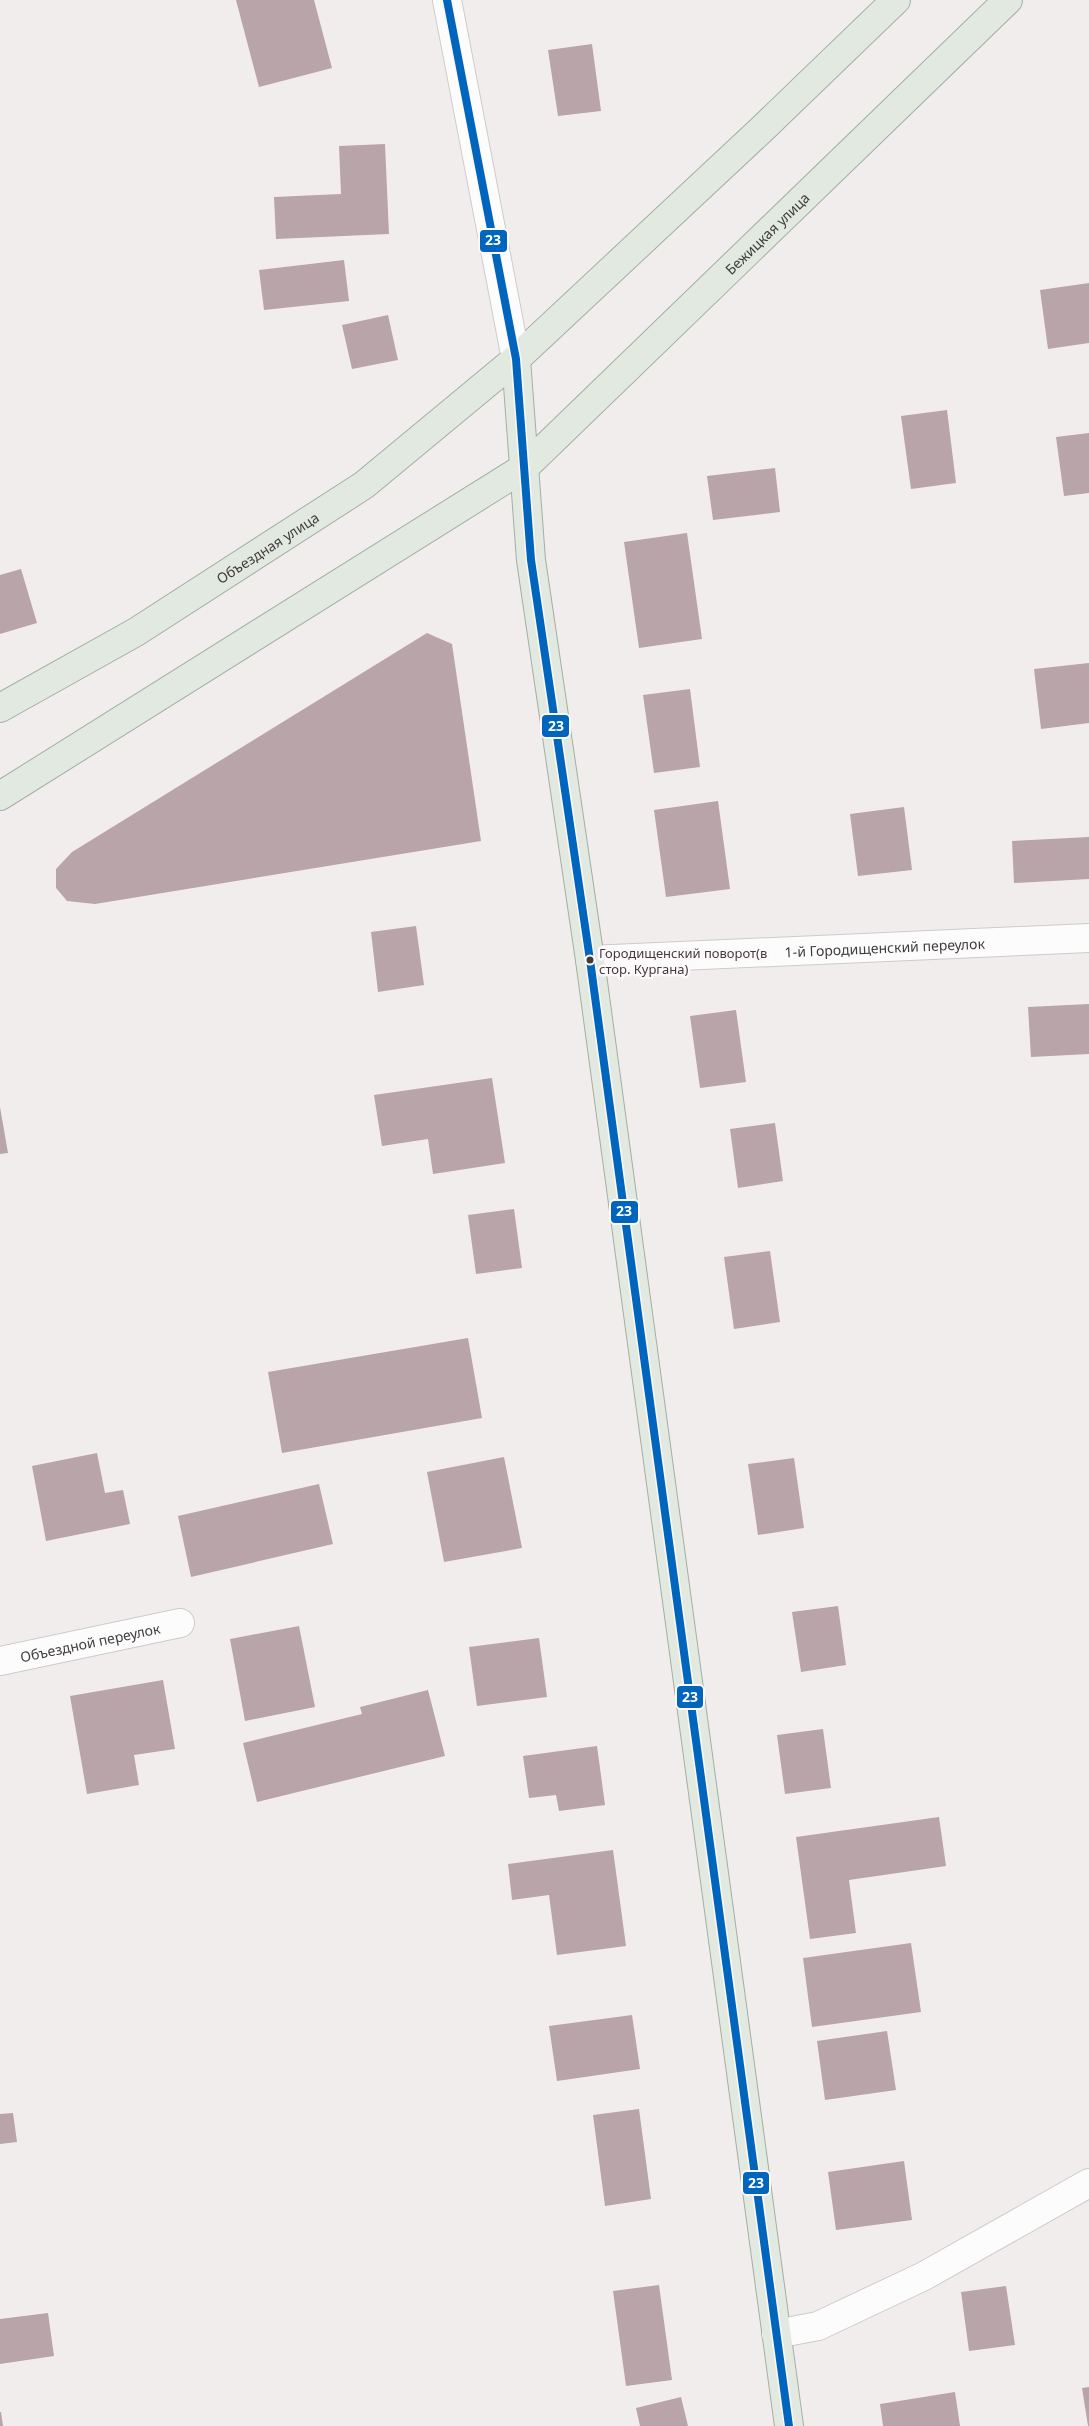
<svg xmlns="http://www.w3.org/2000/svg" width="1089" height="2426" font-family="'Noto Sans',sans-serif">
<rect width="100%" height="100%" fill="#f2eded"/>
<g fill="#b8a4a9">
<polygon points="236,0 314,0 332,68 259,87"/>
<polygon points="592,44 601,111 558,116 548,50"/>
<polygon points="385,144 389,234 276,239 274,197 341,194 339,146"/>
<polygon points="344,260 349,301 264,310 259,270"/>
<polygon points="1089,283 1089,343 1048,349 1040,290"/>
<polygon points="388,315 398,360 352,369 342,325"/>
<polygon points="947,410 956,483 911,489 901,416"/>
<polygon points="1089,433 1089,493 1064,496 1056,437"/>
<polygon points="775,468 780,512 713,520 707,476"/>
<polygon points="687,533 702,639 639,648 624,542"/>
<polygon points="21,569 37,623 0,634 0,575"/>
<polygon points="427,633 452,644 481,841 95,904 67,901 56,888 56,869 72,852"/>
<polygon points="1089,663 1089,723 1041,729 1034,669"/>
<polygon points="690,689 700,767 654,773 643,695"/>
<polygon points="718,801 730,889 666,897 654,810"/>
<polygon points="904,807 912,870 858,876 850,814"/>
<polygon points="1089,837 1089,879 1014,883 1012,841"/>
<polygon points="416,926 424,985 378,992 371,932"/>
<polygon points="1089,1004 1089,1054 1031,1057 1028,1007"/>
<polygon points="736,1010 746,1082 700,1088 690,1016"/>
<polygon points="492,1078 505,1163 433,1174 428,1139 382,1146 374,1095"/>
<polygon points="0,1107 8,1153 0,1154"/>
<polygon points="775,1123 783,1181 738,1188 730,1129"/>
<polygon points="514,1209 522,1268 476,1274 468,1215"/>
<polygon points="770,1251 780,1322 734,1329 724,1257"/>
<polygon points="468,1338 482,1418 282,1453 268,1372"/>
<polygon points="97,1453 105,1493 123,1490 130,1524 46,1541 32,1466"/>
<polygon points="504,1457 522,1548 444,1562 427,1472"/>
<polygon points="794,1458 804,1528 758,1535 748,1464"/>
<polygon points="319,1484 333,1544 191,1577 178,1516"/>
<polygon points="838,1606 846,1665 801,1672 792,1612"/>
<polygon points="299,1626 315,1707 245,1721 230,1639"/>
<polygon points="539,1638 547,1697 477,1706 469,1647"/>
<polygon points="163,1680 175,1749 134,1755 139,1785 87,1794 70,1696"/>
<polygon points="428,1690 445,1756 257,1802 243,1743 362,1714 360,1707"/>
<polygon points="823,1729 831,1788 785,1794 777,1735"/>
<polygon points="597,1746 605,1805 559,1811 556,1795 529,1798 523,1756"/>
<polygon points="939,1817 946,1866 849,1880 856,1933 810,1939 796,1837"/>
<polygon points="613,1850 626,1946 557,1955 549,1895 512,1900 508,1864"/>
<polygon points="911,1943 921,2012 812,2027 803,1958"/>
<polygon points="632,2015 640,2069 557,2081 549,2026"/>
<polygon points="887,2031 896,2090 825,2100 817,2041"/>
<polygon points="639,2109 651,2199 605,2206 593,2115"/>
<polygon points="13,2113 17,2142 0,2144 0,2114"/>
<polygon points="904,2161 912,2220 836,2230 828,2172"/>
<polygon points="659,2285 672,2380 626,2386 613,2291"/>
<polygon points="1006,2286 1015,2345 969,2351 961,2292"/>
<polygon points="48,2313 54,2356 0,2364 0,2319"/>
<polygon points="1089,2387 1089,2426 1088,2426 1082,2388"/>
<polygon points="955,2392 960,2426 883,2426 880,2404"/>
<polygon points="681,2397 688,2426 640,2426 636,2408"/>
<polygon points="0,2412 1,2412 3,2426 0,2426"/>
</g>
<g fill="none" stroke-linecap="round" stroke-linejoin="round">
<g stroke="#cfcacb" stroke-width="30">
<g id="minor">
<polyline points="447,0 516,359"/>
<path id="s1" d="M590 960 1089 938"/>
<path id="s2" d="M0 1661 180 1623"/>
<polyline points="776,2334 818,2326 924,2276 1089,2183"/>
</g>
</g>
<g stroke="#a3afa2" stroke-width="30">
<g id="major">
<polyline points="516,359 531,560 590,960 789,2426"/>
<path id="s3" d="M0 708 136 632 364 485 516 359 761 130 896 0"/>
<path id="s4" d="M0 796 525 467 1008 0"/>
</g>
</g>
<use href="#minor" stroke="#fdfcfc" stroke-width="28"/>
<use href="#major" stroke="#e1e9e1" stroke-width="28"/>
<g stroke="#fff8fa" stroke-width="11">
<polyline id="bus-1" points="447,0 516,359 531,560 590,960 789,2426"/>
</g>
<use href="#bus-1" stroke="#0065bd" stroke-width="8"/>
</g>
<circle fill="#403c3d" stroke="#fff8fa" stroke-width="2" cx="590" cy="960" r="4.5"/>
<g text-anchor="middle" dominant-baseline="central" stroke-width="5" stroke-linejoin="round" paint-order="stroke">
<g font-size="13" fill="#403c3d" stroke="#fff8fa" text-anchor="start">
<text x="599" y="953">Городищенский поворот(в<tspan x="599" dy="16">стор. Кургана)</tspan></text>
</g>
<g font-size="14" fill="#403c3d" stroke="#fff8fa">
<text stroke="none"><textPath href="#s4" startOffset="956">Бежицкая улица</textPath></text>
<text stroke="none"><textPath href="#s3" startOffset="312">Объездная улица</textPath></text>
<text stroke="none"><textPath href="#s1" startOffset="295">1-й Городищенский переулок</textPath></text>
<text stroke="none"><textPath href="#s2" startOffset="92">Объездной переулок</textPath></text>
</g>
</g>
<g stroke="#fff8fa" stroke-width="2">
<rect x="479" y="229" width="29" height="24" rx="5" fill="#0065bd"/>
<rect x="541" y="714" width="29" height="24" rx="5" fill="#0065bd"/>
<rect x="610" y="1200" width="29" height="24" rx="5" fill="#0065bd"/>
<rect x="676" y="1685" width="28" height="24" rx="5" fill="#0065bd"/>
<rect x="742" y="2171" width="28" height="24" rx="5" fill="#0065bd"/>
</g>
<g font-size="14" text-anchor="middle" font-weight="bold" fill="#fff">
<text x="493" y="245">23</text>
<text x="556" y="731">23</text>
<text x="624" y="1216">23</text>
<text x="690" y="1702">23</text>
<text x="756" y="2188">23</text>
</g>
</svg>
